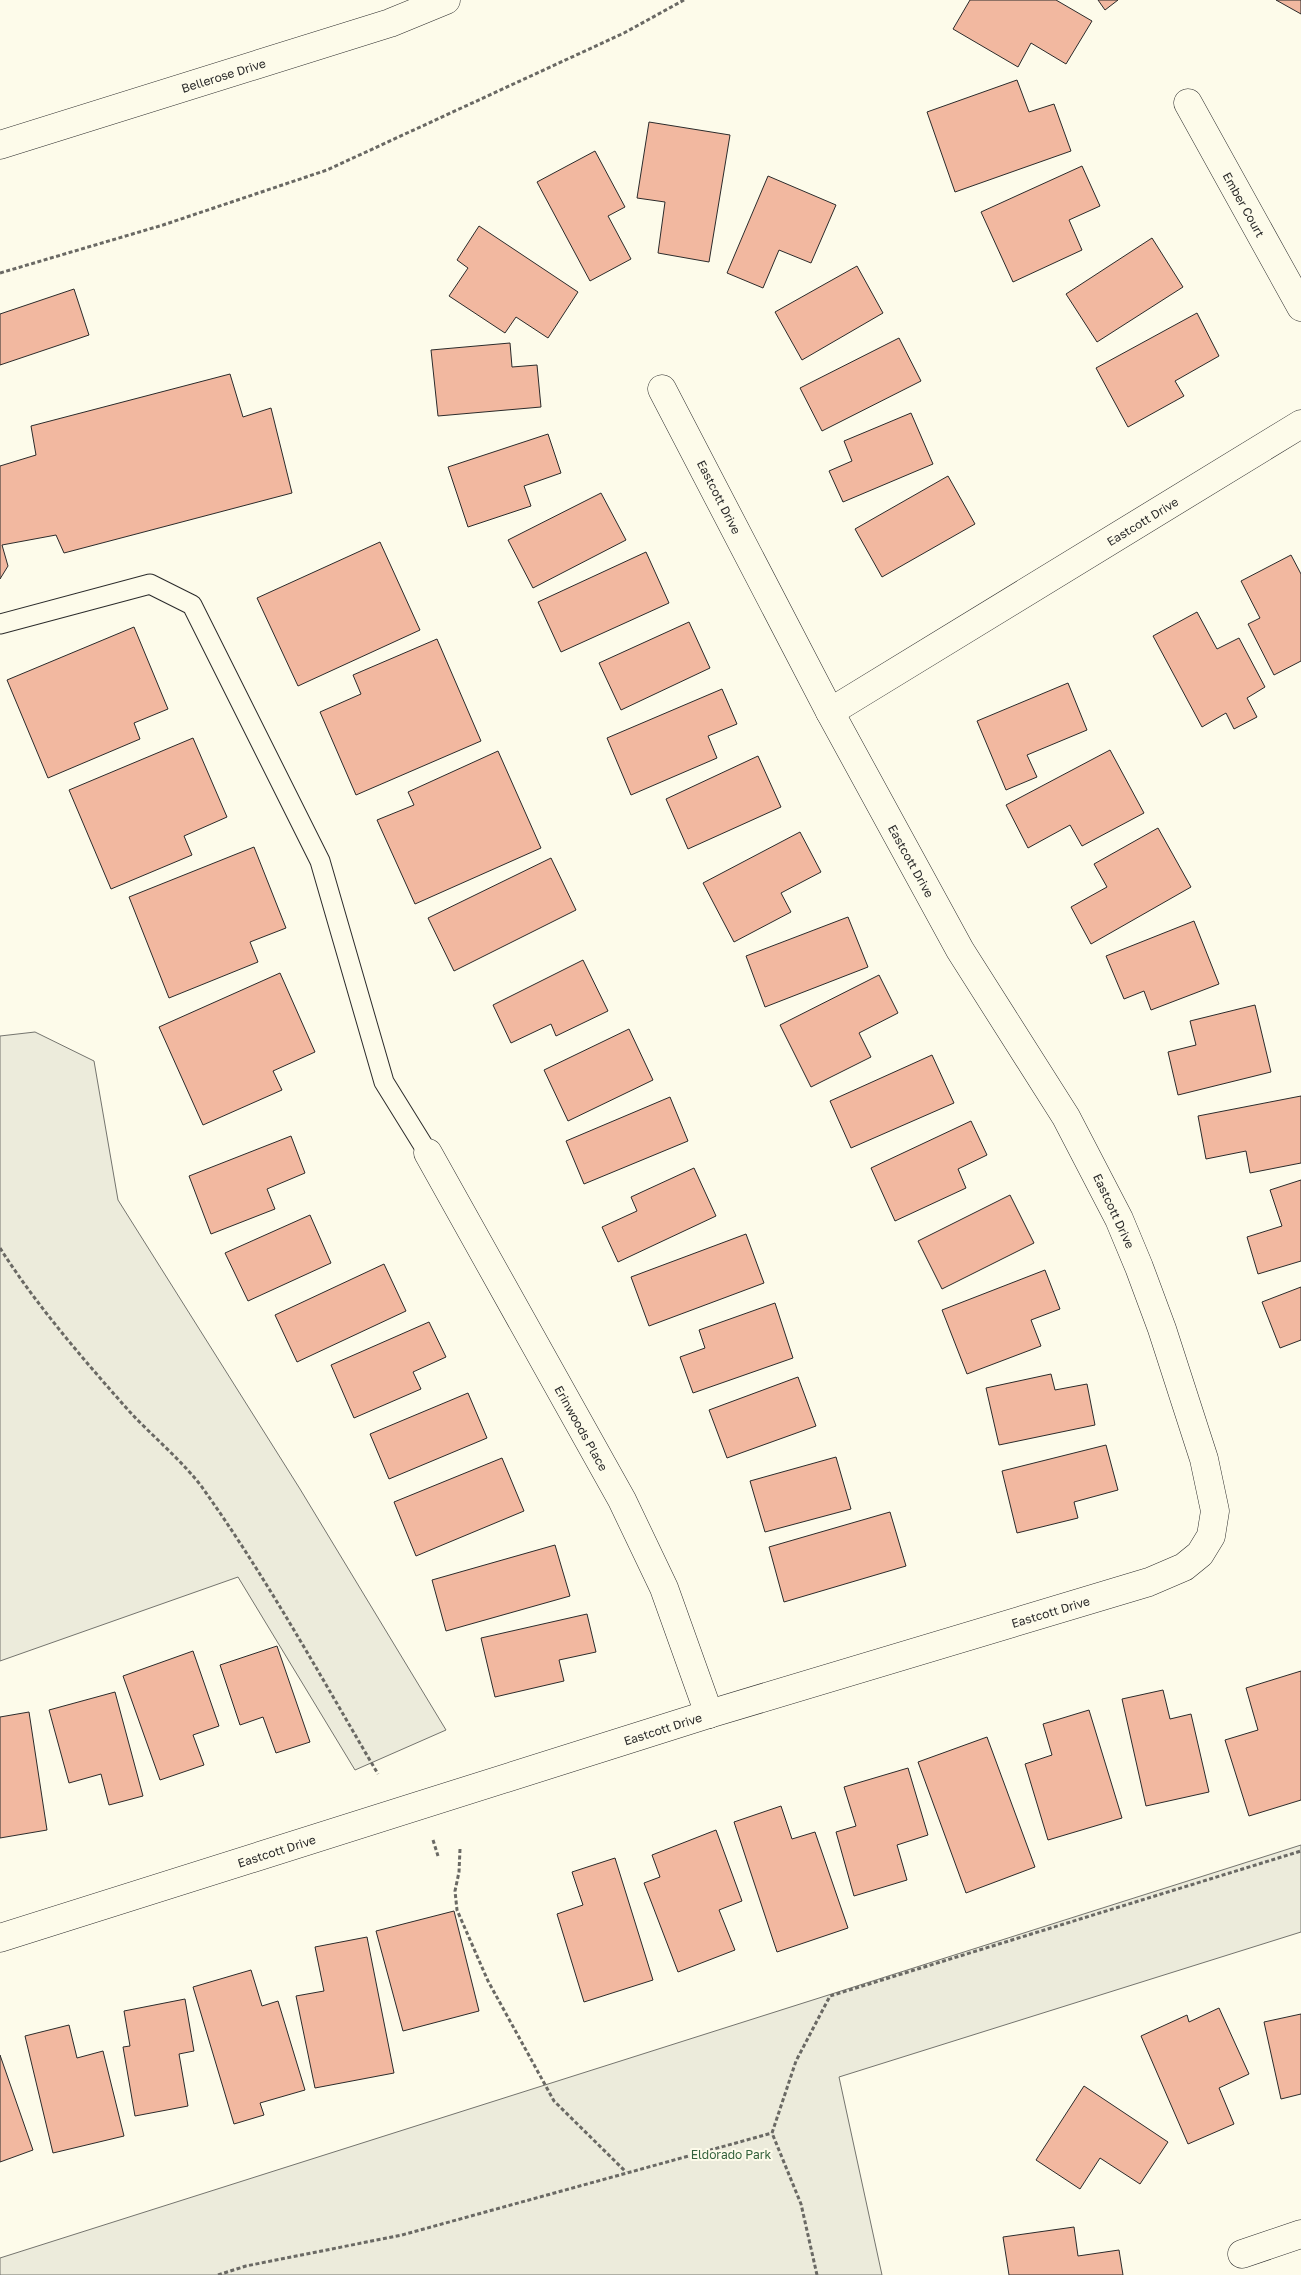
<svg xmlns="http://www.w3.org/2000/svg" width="1301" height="2275" font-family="'Golos Text',sans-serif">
<rect width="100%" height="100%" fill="#fdfbea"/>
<g fill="#ecebdb" stroke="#74746e">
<polygon points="35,1032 94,1061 118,1200 300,1489 446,1730 355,1770 238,1577 0,1661 0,1036"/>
<polygon points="1301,1845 1301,1932 839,2077 882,2275 0,2275 0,2258"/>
</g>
<g fill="#f2b8a0" stroke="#2b2b2b">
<polygon points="970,0 1056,0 1092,21 1066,64 1031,43 1018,67 953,29"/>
<polygon points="1098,0 1118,0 1105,10"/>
<polygon points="1276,0 1301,0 1301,14"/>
<polygon points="1017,80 1029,112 1054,104 1071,151 955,192 927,112"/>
<polygon points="649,122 730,135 709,262 658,253 665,202 637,198"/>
<polygon points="595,151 625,207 608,216 631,259 590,281 537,182"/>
<polygon points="1082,166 1100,206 1069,220 1082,250 1013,282 981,212"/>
<polygon points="768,176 836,205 811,263 779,250 763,288 727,273"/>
<polygon points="479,226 578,292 548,338 516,317 505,333 449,296 468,268 457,260"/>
<polygon points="1152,238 1183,287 1097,342 1066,294"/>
<polygon points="857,266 883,313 802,360 775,312"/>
<polygon points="74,289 89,335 0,365 0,314"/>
<polygon points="1197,313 1219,356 1175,381 1184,396 1128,427 1096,368"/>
<polygon points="899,338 921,381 822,431 800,388"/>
<polygon points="510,343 512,367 537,365 541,407 438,416 431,350"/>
<polygon points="230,374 243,417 271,408 292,493 64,553 56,535 2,545 8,566 0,579 0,466 36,455 31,426"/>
<polygon points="911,413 933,464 843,502 829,471 852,461 844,441"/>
<polygon points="548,434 561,473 524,486 531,506 468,527 448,467"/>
<polygon points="948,476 975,524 882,577 855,529"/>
<polygon points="601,493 626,540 533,588 508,540"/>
<polygon points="380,542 420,630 298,686 257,598"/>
<polygon points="646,552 669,603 561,652 538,602"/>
<polygon points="1291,555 1301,574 1301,661 1274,675 1248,624 1260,618 1241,581"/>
<polygon points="1197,612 1217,649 1239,638 1265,687 1247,698 1257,717 1234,729 1226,713 1202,727 1153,636"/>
<polygon points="689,622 710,668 621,710 599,663"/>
<polygon points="134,627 168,709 134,723 140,739 48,778 7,680"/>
<polygon points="437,639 481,741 356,795 320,712 361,694 353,675"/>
<polygon points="1068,683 1087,730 1027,755 1037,777 1006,790 977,721"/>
<polygon points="722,689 737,724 708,736 717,758 631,795 607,738"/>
<polygon points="193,738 227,817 184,836 192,855 111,889 69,790"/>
<polygon points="1110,750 1144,813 1082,846 1070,825 1028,848 1006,805"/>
<polygon points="498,751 541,848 415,904 377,820 414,805 408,792"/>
<polygon points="758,756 781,807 688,849 666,799"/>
<polygon points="1158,828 1191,887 1091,944 1071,907 1107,887 1094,864"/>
<polygon points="800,832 821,872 781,893 791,912 734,942 703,883"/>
<polygon points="254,847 286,928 250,942 258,962 169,998 129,897"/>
<polygon points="551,858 576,910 454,971 428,918"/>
<polygon points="848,917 868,967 765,1007 746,956"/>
<polygon points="1194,921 1219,984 1151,1010 1144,991 1124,999 1106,956"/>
<polygon points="583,960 608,1011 556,1036 551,1024 511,1043 493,1005"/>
<polygon points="280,973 315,1052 273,1071 282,1090 203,1125 159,1027"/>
<polygon points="879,975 898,1013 859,1033 871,1057 811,1087 780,1025"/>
<polygon points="1255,1005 1271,1072 1178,1095 1168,1052 1196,1045 1190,1021"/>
<polygon points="629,1029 653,1080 568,1121 544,1070"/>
<polygon points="932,1055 954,1103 851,1148 830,1101"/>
<polygon points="1301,1096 1301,1163 1250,1173 1246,1151 1206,1159 1198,1116"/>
<polygon points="670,1097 688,1141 584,1184 566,1141"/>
<polygon points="971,1121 987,1155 958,1169 966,1188 895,1221 871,1168"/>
<polygon points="291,1136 305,1173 267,1189 275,1209 211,1234 189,1176"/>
<polygon points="694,1168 716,1216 618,1262 602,1227 637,1211 631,1197"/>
<polygon points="1301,1180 1301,1261 1258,1274 1247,1237 1282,1226 1270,1190"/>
<polygon points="1010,1195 1034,1243 942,1289 918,1241"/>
<polygon points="310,1215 331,1263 248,1301 225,1253"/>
<polygon points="746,1234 764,1283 649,1326 631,1277"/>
<polygon points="384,1264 406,1311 297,1362 275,1315"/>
<polygon points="1045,1270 1060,1309 1031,1320 1041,1346 967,1374 942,1310"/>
<polygon points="1301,1287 1301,1340 1280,1348 1262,1302"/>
<polygon points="775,1303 793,1358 693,1393 680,1357 705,1348 699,1330"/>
<polygon points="429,1322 446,1357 413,1372 421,1389 354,1418 331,1365"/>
<polygon points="1051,1374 1055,1390 1087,1384 1095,1425 999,1445 986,1388"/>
<polygon points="798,1377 816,1426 727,1458 709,1410"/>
<polygon points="468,1393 487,1438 389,1479 370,1434"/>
<polygon points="1106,1445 1118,1490 1074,1502 1078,1518 1017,1533 1002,1471"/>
<polygon points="836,1457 851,1509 765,1532 750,1481"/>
<polygon points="502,1458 524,1511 416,1556 394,1502"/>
<polygon points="890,1512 906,1566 784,1602 769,1547"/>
<polygon points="555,1545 570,1596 446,1631 432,1580"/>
<polygon points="587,1614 596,1652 559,1660 564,1681 495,1697 481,1638"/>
<polygon points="277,1646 310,1742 276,1753 263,1717 240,1725 220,1665"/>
<polygon points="193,1651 219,1726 193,1735 204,1765 160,1780 123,1676"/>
<polygon points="1301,1671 1301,1800 1249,1816 1225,1740 1258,1730 1246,1688"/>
<polygon points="1163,1690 1170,1719 1191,1714 1209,1792 1146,1806 1122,1699"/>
<polygon points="115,1692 143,1796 109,1805 101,1774 69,1783 49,1710"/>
<polygon points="1089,1710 1122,1818 1048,1840 1025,1764 1052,1755 1043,1724"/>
<polygon points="29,1712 47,1830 0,1838 0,1717"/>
<polygon points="987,1737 1035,1867 966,1893 918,1762"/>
<polygon points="908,1768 928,1835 897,1845 907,1880 854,1896 836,1832 856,1826 844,1787"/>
<polygon points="781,1806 792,1839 815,1832 848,1928 777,1952 734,1822"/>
<polygon points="716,1830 742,1901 719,1910 735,1950 678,1972 644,1883 660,1877 652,1855"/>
<polygon points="615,1858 653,1980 584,2002 557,1914 583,1905 572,1872"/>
<polygon points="454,1911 479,2011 403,2031 376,1931"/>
<polygon points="367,1937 394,2073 315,2088 296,1996 324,1991 315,1947"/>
<polygon points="251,1970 262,2006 278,2001 305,2090 260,2103 264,2115 234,2124 193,1987"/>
<polygon points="185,1999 194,2051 179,2054 188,2106 135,2116 123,2047 130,2046 124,2011"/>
<polygon points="1219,2008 1249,2074 1219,2088 1234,2124 1188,2144 1141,2036 1187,2015 1189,2022"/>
<polygon points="1301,2014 1301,2094 1281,2099 1264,2022"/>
<polygon points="69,2025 77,2058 103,2051 124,2136 53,2153 25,2036"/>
<polygon points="0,2055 33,2150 0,2162"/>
<polygon points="1084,2086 1168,2142 1140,2184 1100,2158 1080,2189 1036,2160"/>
<polygon points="1074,2227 1078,2256 1119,2250 1123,2275 1009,2275 1003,2237"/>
</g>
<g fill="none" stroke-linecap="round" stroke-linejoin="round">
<g stroke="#2b2b2b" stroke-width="21">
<polyline id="lane" points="0,624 150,584 192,605 320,861 384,1082 428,1153"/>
</g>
<g stroke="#2b2b2b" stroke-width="29">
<g id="street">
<path id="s1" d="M1188 103 1301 307"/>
<path id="s2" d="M830 712 1301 424"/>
<path id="s3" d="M428 1153 622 1500 664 1588 709 1714"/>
<path id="s4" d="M0 1938 709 1714 1149 1582 1184 1567 1200 1554 1211 1536 1215 1511 1204 1459 1162 1329 1139 1267 1119 1219 1066 1117 960 950 830 712 662 389"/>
<polyline points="1242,2254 1301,2234"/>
</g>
</g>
<g stroke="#2b2b2b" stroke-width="29">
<g id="secondary">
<path id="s5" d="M0 145 390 23 446 0"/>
</g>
</g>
<g stroke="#6a6964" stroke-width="3" stroke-dasharray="4 2.5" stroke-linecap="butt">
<polyline points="0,273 163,225 327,170 624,33 684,0"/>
<path d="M0 1248C37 1306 83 1359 129 1411 152 1436 185 1463 204 1490 268 1580 322 1679 378 1774"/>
<polyline points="433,1840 438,1856"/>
<polyline points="460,1849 459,1872 455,1891 457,1910 488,1981 554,2101 626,2172"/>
<polyline points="218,2275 246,2266 402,2235 772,2133"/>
<polyline points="817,2275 801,2204 772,2133 796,2061 830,1996 1301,1851"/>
</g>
<use href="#lane" stroke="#fdfbea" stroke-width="19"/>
<use href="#street" stroke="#fdfbea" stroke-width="28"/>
<use href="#secondary" stroke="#fdfbea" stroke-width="28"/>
</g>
<g text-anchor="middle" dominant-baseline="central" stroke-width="4" stroke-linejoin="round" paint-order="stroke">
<g font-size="12" fill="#2b2b2b" stroke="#fdfbea">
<text stroke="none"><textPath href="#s5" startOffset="234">Bellerose Drive</textPath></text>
<text stroke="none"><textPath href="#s1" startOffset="116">Ember Court</textPath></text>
<text transform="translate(719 497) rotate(63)">Eastcott Drive</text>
<text stroke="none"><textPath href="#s2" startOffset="366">Eastcott Drive</textPath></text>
<text transform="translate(911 861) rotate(61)">Eastcott Drive</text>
<text transform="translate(1114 1211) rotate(65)">Eastcott Drive</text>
<text stroke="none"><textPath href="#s3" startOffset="315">Erinwoods Place</textPath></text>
<text stroke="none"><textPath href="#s4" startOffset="1100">Eastcott Drive</textPath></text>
<text stroke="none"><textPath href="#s4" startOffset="695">Eastcott Drive</textPath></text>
<text stroke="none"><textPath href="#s4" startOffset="290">Eastcott Drive</textPath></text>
</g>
<g font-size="12" fill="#34623c" stroke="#fdfbea">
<text x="731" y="2154">Eldorado Park</text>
</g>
</g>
</svg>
